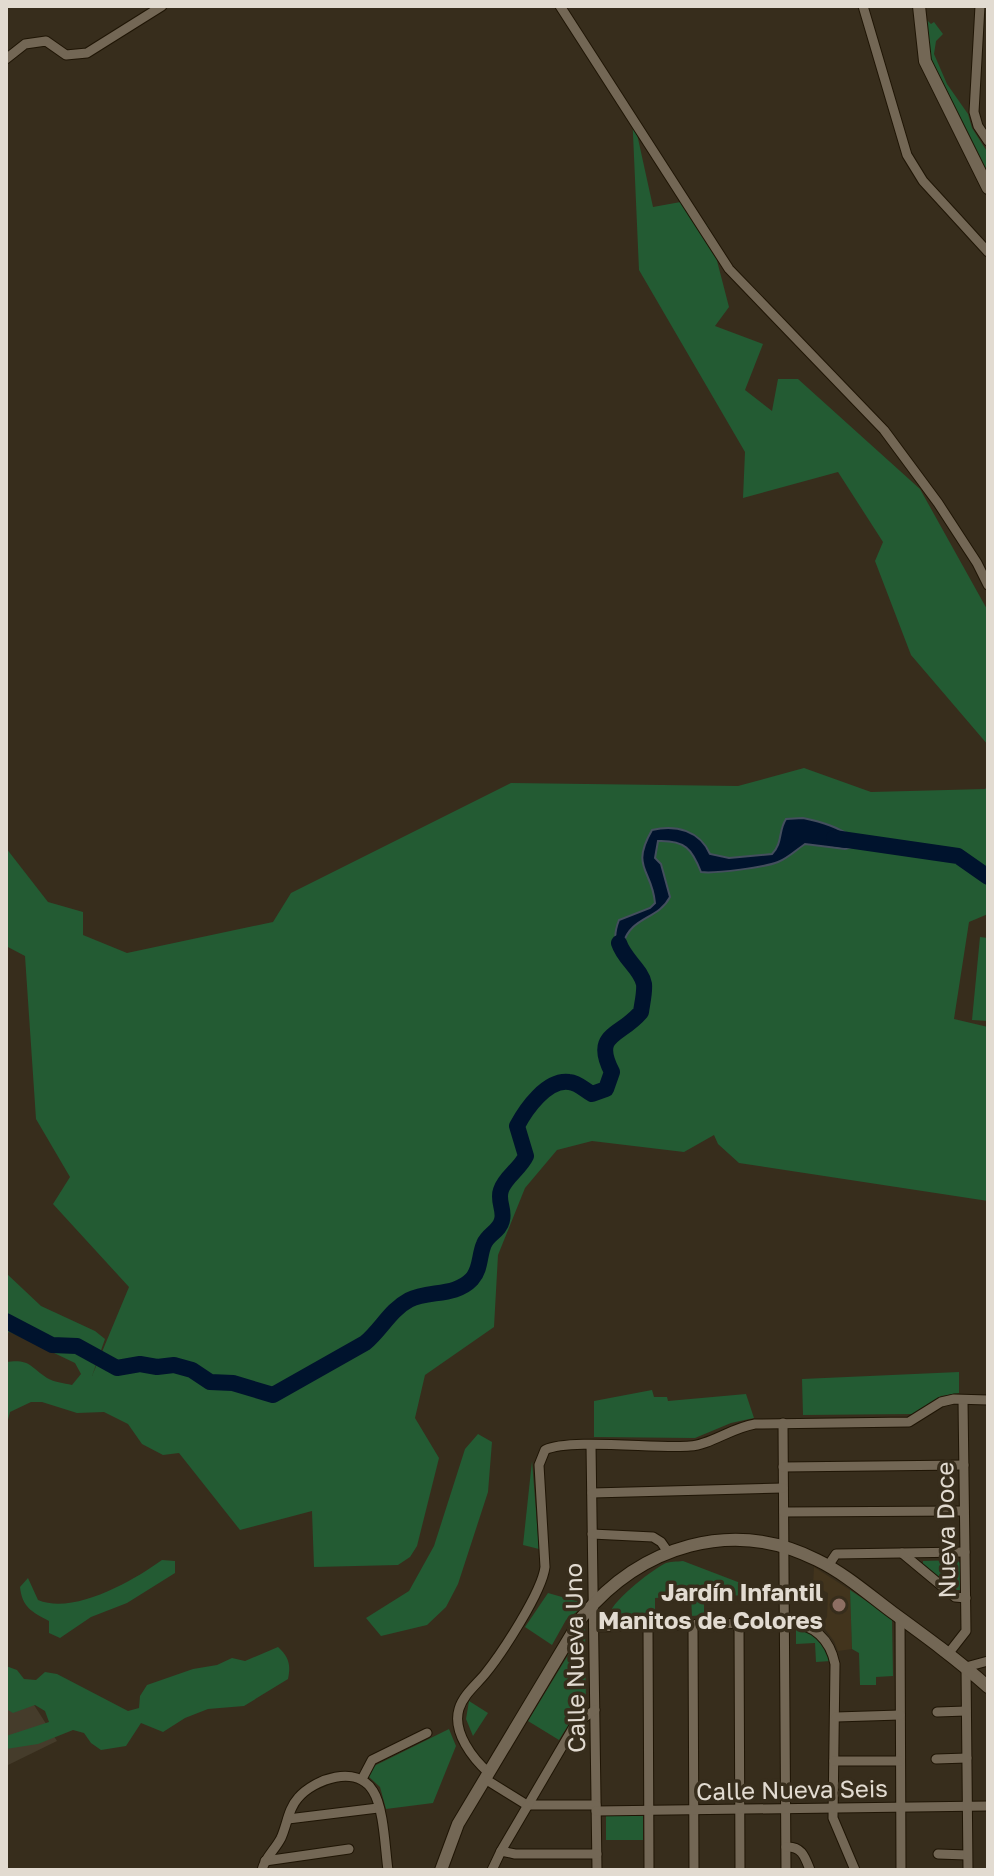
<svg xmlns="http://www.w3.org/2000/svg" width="994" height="1876" font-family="'Golos Text',sans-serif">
<rect width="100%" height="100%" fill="#372d1c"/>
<polygon fill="#42341d" points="814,1567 850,1590 852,1649 838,1651 834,1641 822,1625 827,1617 828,1593 813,1585"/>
<polygon fill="#453c2b" points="6,1681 22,1686 57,1741 6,1766"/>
<g fill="#235b33">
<polygon points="925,18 931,24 934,22 943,34 936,41 934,54 947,84 968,114 972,128 988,153 988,178 928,53"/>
<polygon points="632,111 653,207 686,201 708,226 729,307 715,326 763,344 745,390 772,411 778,379 798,379 920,489 988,611 988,745 911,655 875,561 883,542 838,472 743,498 745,452 639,270"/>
<path d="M804 768 871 792 985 789 988 786V914L969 922 954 1019 988 1027V1201L739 1163 718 1144 714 1135 684 1152 592 1141 557 1150 525 1188 498 1255 494 1327 425 1375 415 1418 439 1458 417 1546 410 1557 398 1565 314 1567 312 1511 240 1530 179 1453 163 1455 142 1444 128 1424 104 1412 77 1413 42 1402H31L10 1412 6 1427V1362C30 1359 29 1366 47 1378 53 1382 64 1383 72 1385L81 1374 75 1363 10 1332 6 1333V1273L41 1306 95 1331 105 1339 92 1376 129 1287 53 1204 70 1177 36 1119 25 956 6 946V848L48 902 83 912V935L127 953 273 922 291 893 511 783 738 786Z"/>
<polygon points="980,937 988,938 988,1021 972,1020"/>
<polygon points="959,1372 959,1393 941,1396 914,1414 803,1415 802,1379"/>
<polygon points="652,1390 654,1397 667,1397 668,1401 746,1394 754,1418 731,1423 695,1438 594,1437 594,1401"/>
<polygon points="478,1434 492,1442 488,1492 458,1584 446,1607 427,1625 381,1636 366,1618 409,1591 434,1546 465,1449"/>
<polygon points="532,1461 539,1549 523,1545"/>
<path d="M162 1560 175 1561V1573L127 1603 91 1617 60 1638 49 1633V1621C32 1612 22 1607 20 1587L28 1578 38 1600C74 1615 133 1581 162 1560Z"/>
<polygon points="957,1560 961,1564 961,1590 957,1590 923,1566 923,1561"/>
<path d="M683 1561 772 1595 704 1596V1615L692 1616 691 1596 655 1598V1616L608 1618C609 1603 649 1572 664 1564 669 1561 677 1562 683 1561Z"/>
<polygon points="850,1590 892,1618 893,1676 876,1677 876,1685 860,1685 859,1653 852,1649"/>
<polygon points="548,1593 576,1601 583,1599 584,1606 566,1620 552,1645 525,1627"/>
<polygon points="585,1627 586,1708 574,1716 559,1740 528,1721"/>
<path d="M796 1627C816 1633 822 1643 831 1661L816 1662 815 1643 796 1644Z"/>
<path d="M278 1647C289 1657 291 1665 288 1679L244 1706 208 1709 185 1718 163 1732 141 1723 126 1746 101 1750 91 1743 84 1733 73 1730 38 1744 6 1749V1736L49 1722 45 1711 35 1705 13 1713 6 1709V1666L17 1670 24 1679 36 1680 45 1672 57 1674 128 1711 139 1708 140 1696 147 1685 193 1669 217 1665 232 1658 245 1661Z"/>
<polygon points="469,1701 488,1713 473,1736 466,1719"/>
<polygon points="449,1729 456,1746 433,1803 386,1809 380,1787 367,1775 372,1767"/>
<rect x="606" y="1816" width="37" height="24"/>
</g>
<path fill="#00132d" stroke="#444f5e" stroke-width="2" d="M803 818C822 822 839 827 855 839L853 847 845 849 805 844C796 850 788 858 778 862 766 867 715 874 701 872 692 849 685 840 658 841L655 858 661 864 670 897C658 920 631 916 623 944L630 957 623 961C614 947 613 935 619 920L650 908 655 903C652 869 630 868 652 830 676 824 700 831 710 854L729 858 772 854C783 843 778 831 786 819Z"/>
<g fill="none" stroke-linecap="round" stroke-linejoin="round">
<g stroke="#00132d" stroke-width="16">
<polyline points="834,838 958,856 988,877"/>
<path d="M6 1321 52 1345 77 1346 117 1368 140 1364 157 1367 174 1365 192 1370 210 1382 233 1383 273 1395 365 1343C381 1330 390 1310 409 1300 429 1290 455 1297 472 1279 481 1269 479 1255 484 1244 488 1234 500 1231 502 1220 505 1210 497 1201 501 1190 505 1177 520 1169 526 1156L517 1126C526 1109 547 1079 569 1082 579 1083 584 1090 592 1094L606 1089 612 1072C592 1033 620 1037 641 1012 642 1004 645 992 644 984 641 969 624 959 619 943"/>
</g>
<g stroke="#1f1505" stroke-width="11">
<g id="street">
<polyline points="560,6 729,269 884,430 938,503 977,563 988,585"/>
<polyline points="863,6 907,155 923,181 988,252"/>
<polyline points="980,6 974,112 978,126 988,141"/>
<polyline points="6,59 25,44 46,41 66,55 87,53 162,6"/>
<polyline points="783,1423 786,1870"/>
<polyline points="591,1445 597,1870"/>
<polyline points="783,1467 964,1465"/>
<polyline points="592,1493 783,1488"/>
<polyline points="784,1512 964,1511"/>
<polyline points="592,1534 653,1537 661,1542 668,1552"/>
<polyline points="902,1553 955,1597 966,1598"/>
<polyline points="828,1566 836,1554 965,1552"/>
<polyline points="900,1617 901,1870"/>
<polyline points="739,1623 740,1870"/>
<polyline points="693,1625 694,1870"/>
<polyline points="648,1626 649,1870"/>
<path d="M594 1627 789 1622C814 1625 830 1639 835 1664L833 1818 855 1870"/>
<polyline points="948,1654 966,1631 963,1400"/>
<polyline points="937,1712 966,1711"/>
<polyline points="836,1717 900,1715"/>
<polyline points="936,1759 967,1758"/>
<polyline points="834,1761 900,1761"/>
<path d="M489 1773C473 1759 452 1732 459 1709 463 1695 476 1685 485 1674 502 1653 542 1592 545 1567L539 1465 545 1450C569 1438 658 1449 690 1446 710 1445 731 1428 755 1424L909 1422 941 1402 954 1399 988 1400"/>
<polyline points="362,1779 372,1760 427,1733"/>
<polyline points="485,1779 527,1805 596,1805"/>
<polyline points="596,1811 988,1806"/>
<polyline points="288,1819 378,1808"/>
<path d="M786 1847C802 1846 805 1857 810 1870"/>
<polyline points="501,1851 515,1854 597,1854"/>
<polyline points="938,1854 967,1855"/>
<polyline points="265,1861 349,1849"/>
<path d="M262 1870C265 1857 275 1850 281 1838 287 1825 288 1809 298 1798 314 1779 357 1764 373 1791 384 1808 385 1849 388 1870"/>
<polyline points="492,1870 501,1851 576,1723 595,1710"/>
<polyline points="968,1870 966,1667 988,1661"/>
</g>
</g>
<g stroke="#1f1505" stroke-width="14">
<g id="secondary">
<polyline points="919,6 925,61 988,188"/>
<path d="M441 1870 458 1824 582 1617C641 1546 732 1517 817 1560 844 1573 868 1594 892 1612 925 1636 958 1660 988 1687"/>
</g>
</g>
<use href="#street" stroke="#736755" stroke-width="9"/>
<use href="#secondary" stroke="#736755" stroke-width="12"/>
</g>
<circle fill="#8d6e63" stroke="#372d1c" stroke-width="3" cx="839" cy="1605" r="8"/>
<g text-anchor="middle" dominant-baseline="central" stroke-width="7" stroke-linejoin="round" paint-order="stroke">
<g font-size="24" fill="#e2dbd1" stroke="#372d1c">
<text transform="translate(945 1530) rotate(-91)">Nueva Doce</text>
<text transform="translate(574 1658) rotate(-91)">Calle Nueva Uno</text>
<text transform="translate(792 1789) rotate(-1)">Calle Nueva Seis</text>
</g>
<g font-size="24" font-weight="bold" fill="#e2dbd1" stroke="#372d1c" text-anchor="end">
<text x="823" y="1591">Jardín Infantil<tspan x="823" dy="28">Manitos de Colores</tspan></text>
</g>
</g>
<rect width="994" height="1876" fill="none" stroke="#e2dbd1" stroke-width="16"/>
</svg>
